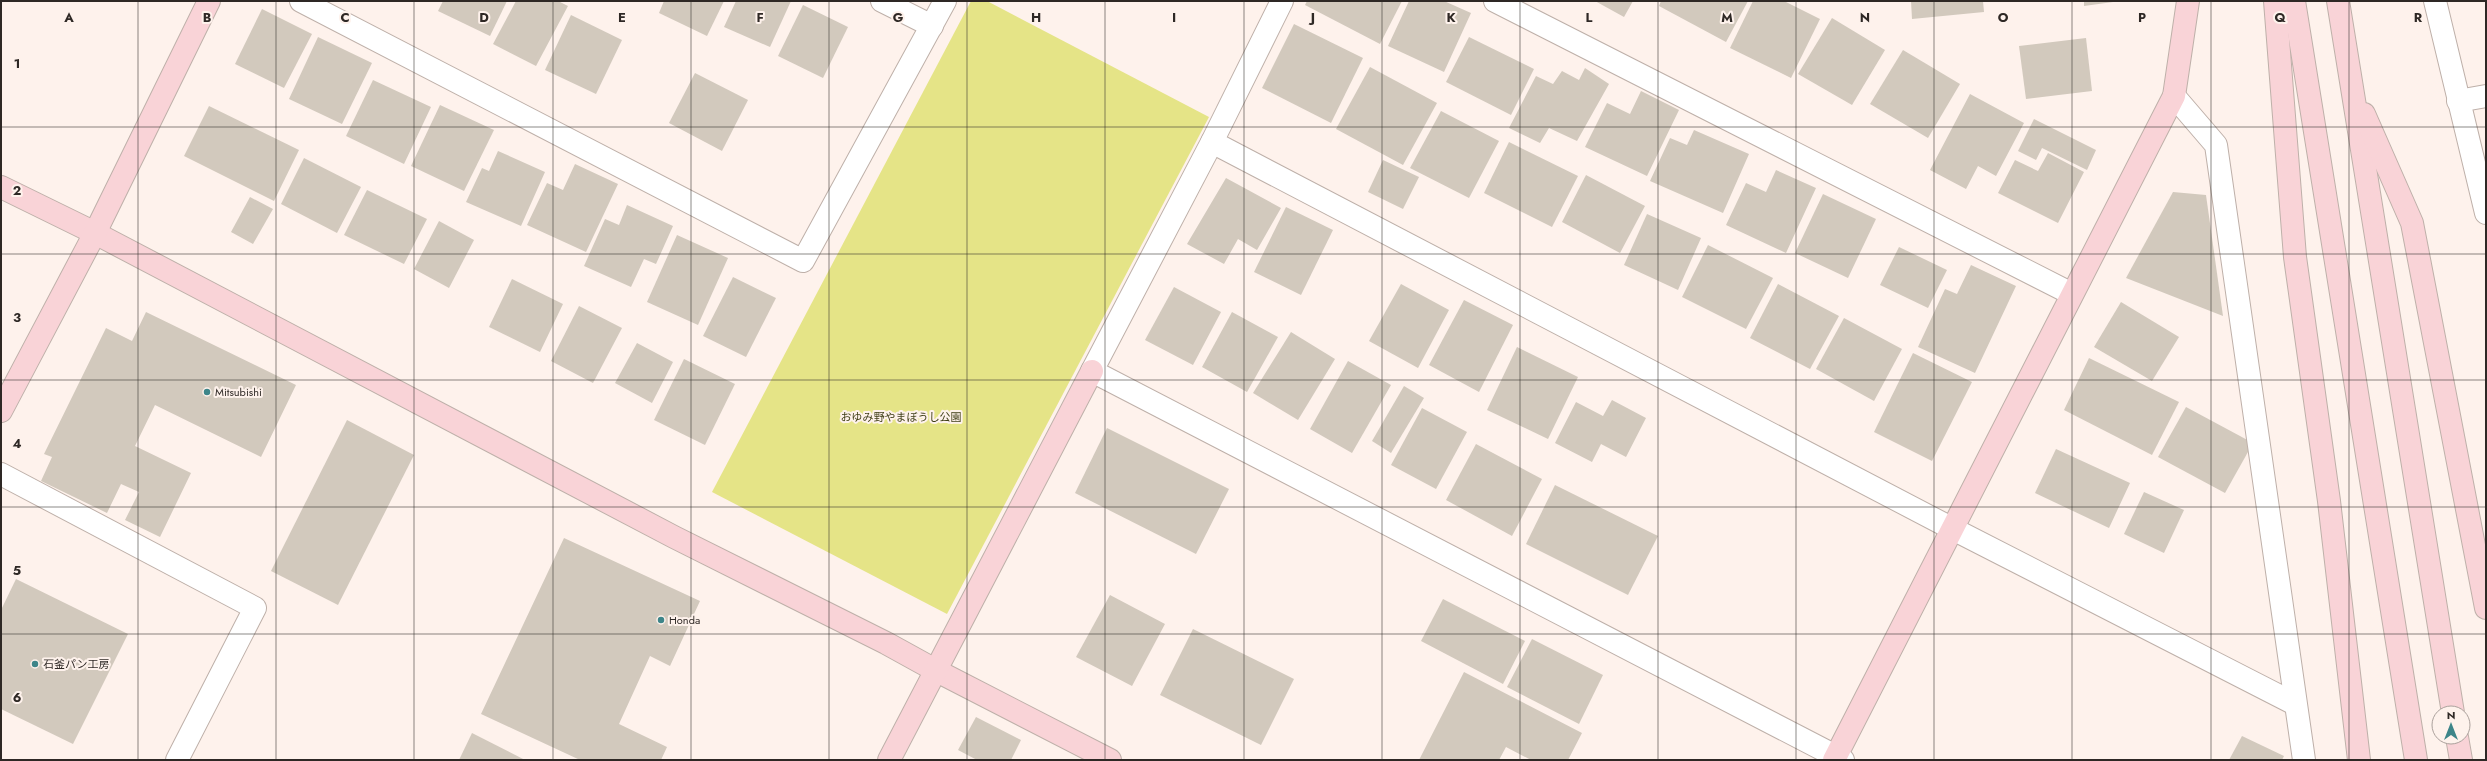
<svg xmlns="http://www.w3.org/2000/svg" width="2487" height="761" font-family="Jost,'Noto Sans JP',sans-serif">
<rect width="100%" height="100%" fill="#fef2ec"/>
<polygon fill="#e5e487" points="971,1 987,1 1209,117 947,614 712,492"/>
<g fill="#d2c9bd">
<polygon points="443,1 507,1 490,36 438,11"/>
<polygon points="516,1 558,1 568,6 536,66 493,44"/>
<polygon points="664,1 724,1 707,36 659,13"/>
<polygon points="736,1 791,1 770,47 724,27"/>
<polygon points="1307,1 1402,1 1380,44 1305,5"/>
<polygon points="1409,1 1444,1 1471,13 1444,72 1388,46"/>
<polygon points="1595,1 1633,1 1624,17"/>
<polygon points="1661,1 1748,1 1726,42 1659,6"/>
<polygon points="1753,1 1784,1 1820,19 1791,78 1730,48"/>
<polygon points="1911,1 1983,1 1984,12 1912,19"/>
<polygon points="2084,1 2113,1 2113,2 2084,6"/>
<polygon points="803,5 848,27 823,78 778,56"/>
<polygon points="262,9 312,34 284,88 235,64"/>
<polygon points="571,15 622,40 596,94 545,70"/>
<polygon points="1832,18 1885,50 1852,105 1798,74"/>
<polygon points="1294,24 1363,58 1331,123 1262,88"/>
<polygon points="318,37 372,63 342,124 289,99"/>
<polygon points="1469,37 1534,69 1511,115 1446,82"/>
<polygon points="2086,38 2092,91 2026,99 2019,46"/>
<polygon points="1903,50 1960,84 1928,138 1870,104"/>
<polygon points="1370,67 1437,103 1403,165 1336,129"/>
<polygon points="1585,68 1609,84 1577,141 1549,128 1540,143 1509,128 1536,76 1553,84 1562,71 1579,80"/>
<polygon points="695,73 748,100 722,151 669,123"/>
<polygon points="373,80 431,107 404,164 346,136"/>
<polygon points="1641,91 1679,110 1647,176 1585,147 1607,103 1630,114"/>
<polygon points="1970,94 2024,123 1996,176 1978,166 1966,189 1930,170"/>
<polygon points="440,105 494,130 464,191 411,166"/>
<polygon points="209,106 299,150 274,201 184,156"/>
<polygon points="1441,111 1499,141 1469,198 1410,168"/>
<polygon points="2034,119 2096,150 2087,170 2042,148 2036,160 2018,151"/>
<polygon points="1694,130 1749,154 1723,213 1650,181 1670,138 1687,145"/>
<polygon points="1509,142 1578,176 1552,227 1484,193"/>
<polygon points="498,151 545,172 521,226 466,202 482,168 489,171"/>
<polygon points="2048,153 2084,172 2058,223 1998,193 2015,160 2038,171"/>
<polygon points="304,158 361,187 337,233 281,204"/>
<polygon points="1383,160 1419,177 1403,209 1368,192"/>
<polygon points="575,164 618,184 586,252 527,225 547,183 563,190"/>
<polygon points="1776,170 1816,188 1786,253 1726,225 1746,183 1766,192"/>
<polygon points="1586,175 1645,206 1620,253 1562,222"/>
<polygon points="1226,178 1281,208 1257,250 1238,239 1224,264 1187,244"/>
<polygon points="367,190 427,219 404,264 344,235"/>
<polygon points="2173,192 2206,195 2223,316 2126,278"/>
<polygon points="1823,194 1876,219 1848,278 1795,253"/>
<polygon points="250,197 273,209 253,244 231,232"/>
<polygon points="627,205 673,226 656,264 644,259 631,287 584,266 605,219 619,225"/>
<polygon points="1286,207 1333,230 1301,295 1254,272"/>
<polygon points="1647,214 1701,238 1678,290 1624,265"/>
<polygon points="439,221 474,240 449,288 414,269"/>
<polygon points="677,235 728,258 698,325 647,302"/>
<polygon points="1708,245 1773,278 1746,329 1682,297"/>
<polygon points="1899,247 1947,270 1928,308 1880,285"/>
<polygon points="1971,265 2016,286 1975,373 1918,347 1945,289 1957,294"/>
<polygon points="733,277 776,298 746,357 703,336"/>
<polygon points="512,279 563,304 540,352 489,327"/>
<polygon points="1401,284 1449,310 1418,368 1369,341"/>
<polygon points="1778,284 1839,316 1810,369 1750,338"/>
<polygon points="1174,287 1221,312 1193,365 1145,340"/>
<polygon points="1464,300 1513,325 1479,392 1429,365"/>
<polygon points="2121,302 2179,337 2152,381 2094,347"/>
<polygon points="579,306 622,328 593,383 551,361"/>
<polygon points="146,312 296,385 261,457 155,405 135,446 191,473 160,537 125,520 139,492 121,484 107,513 41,481 52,457 44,454 106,328 132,341"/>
<polygon points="1232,312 1278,337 1247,392 1202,367"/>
<polygon points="1844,318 1902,349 1874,401 1816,369"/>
<polygon points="1291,332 1335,359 1298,420 1253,393"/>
<polygon points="637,343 673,362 652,403 615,383"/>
<polygon points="1517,347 1578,377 1548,439 1487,410"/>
<polygon points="1913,353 1972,382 1932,461 1874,432"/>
<polygon points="2089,358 2179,402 2152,455 2064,410"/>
<polygon points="684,359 735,384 705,445 654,420"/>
<polygon points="1348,361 1391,385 1352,453 1310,429"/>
<polygon points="1404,386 1424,398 1391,453 1372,441"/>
<polygon points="1612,400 1646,418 1626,457 1601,444 1592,462 1555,443 1576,402 1603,416"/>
<polygon points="2186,407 2253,443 2225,493 2158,457"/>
<polygon points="1422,408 1467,432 1436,489 1391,465"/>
<polygon points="347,420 414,455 338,605 271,571"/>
<polygon points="1107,428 1229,489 1196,554 1075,493"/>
<polygon points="1476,444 1542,479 1512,536 1446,500"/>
<polygon points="2056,449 2130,483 2109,528 2035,493"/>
<polygon points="1555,485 1658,536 1628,595 1526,544"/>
<polygon points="2144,492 2184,510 2164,553 2124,534"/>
<polygon points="564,538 700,601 670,666 650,656 619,724 667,747 661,760 580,760 481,714"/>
<polygon points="16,579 128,634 73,744 1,709 1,610"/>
<polygon points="1110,595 1165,624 1132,686 1076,657"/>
<polygon points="1443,599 1525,641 1503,684 1421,641"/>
<polygon points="1193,629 1294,679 1261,745 1160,695"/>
<polygon points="1532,639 1603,675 1579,724 1507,687"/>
<polygon points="1464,672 1582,733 1568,760 1531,760 1506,747 1499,760 1419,760"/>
<polygon points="976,717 1021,740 1011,760 977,760 958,750"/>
<polygon points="472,733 525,760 459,760"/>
<polygon points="2242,736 2284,756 2282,760 2229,760"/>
</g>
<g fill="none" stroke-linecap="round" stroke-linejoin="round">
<g stroke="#beb0a9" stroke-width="24">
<g id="street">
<polyline points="301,1 803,261 945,1"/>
<polyline points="882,1 932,26"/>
<polyline points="1282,1 1212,142 1092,371 1843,760"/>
<polyline points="1495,1 2072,294"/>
<polyline points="2435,1 2486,213"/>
<polyline points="2174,96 2216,145 2304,760"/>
<polyline points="2458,101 2486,96"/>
<polyline points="1212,142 1951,528 2295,704"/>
<polyline points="1,474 255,608 177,760"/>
</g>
</g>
<g stroke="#beb0a9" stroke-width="24">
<g id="secondary">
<polyline points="2275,1 2295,257 2329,501 2359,760"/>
<polyline points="2294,1 2416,760"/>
<polyline points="2338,1 2453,713"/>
<polyline points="2364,114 2412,223 2486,608"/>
<polyline points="1,187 95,233 674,537 886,643 935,670 1110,760"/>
<polyline points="1,411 95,233 209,1"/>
<polyline points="2457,737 2461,760"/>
<polyline points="889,760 1092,371"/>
<polyline points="1834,760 2174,96 2188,1"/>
</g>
</g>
<use href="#street" stroke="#fff" stroke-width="22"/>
<use href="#secondary" stroke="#f9d3d7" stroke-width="22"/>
</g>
<path fill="none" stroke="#2e2825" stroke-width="1" stroke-opacity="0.55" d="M138 1V760M276 1V760M414 1V760M553 1V760M691 1V760M829 1V760M967 1V760M1105 1V760M1244 1V760M1382 1V760M1520 1V760M1658 1V760M1796 1V760M1934 1V760M2072 1V760M2211 1V760M2349 1V760M1 127H2486M1 254H2486M1 380H2486M1 507H2486M1 634H2486"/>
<g fill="#3d8589" stroke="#fef2ec" stroke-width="1.5">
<circle cx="207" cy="392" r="4"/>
<circle cx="661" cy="620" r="4"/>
<circle cx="35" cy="664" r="4"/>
</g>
<g text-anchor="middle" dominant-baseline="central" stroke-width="4" stroke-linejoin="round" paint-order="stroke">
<g font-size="11" fill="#2e2825" stroke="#fef2ec" text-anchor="start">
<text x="215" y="392">Mitsubishi</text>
<text x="669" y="620">Honda</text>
<text x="43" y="664">石釜パン工房</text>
</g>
<g font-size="11" fill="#3f3e17" stroke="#fef2ec">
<text x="901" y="417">おゆみ野やまぼうし公園</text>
</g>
</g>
<g font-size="13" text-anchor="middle" font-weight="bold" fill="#2e2825" stroke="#fef2ec" stroke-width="4" stroke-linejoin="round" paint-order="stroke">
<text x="69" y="22">A</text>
<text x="207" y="22">B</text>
<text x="345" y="22">C</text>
<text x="484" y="22">D</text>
<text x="622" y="22">E</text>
<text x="760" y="22">F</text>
<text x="898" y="22">G</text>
<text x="1036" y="22">H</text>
<text x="1174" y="22">I</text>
<text x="1313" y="22">J</text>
<text x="1451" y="22">K</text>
<text x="1589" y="22">L</text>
<text x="1727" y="22">M</text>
<text x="1865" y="22">N</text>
<text x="2003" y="22">O</text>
<text x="2142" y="22">P</text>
<text x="2280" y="22">Q</text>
<text x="2418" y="22">R</text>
<text x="17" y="68">1</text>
<text x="17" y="195">2</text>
<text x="17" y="322">3</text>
<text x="17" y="448">4</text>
<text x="17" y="575">5</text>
<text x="17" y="702">6</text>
</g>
<rect width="2487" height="761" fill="none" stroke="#2e2825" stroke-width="4"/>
<g transform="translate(2451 725)"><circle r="19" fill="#fef2ec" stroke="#aba19c"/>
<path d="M0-3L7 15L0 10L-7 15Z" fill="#3d8589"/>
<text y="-6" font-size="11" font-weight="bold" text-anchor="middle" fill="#2e2825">N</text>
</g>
</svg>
